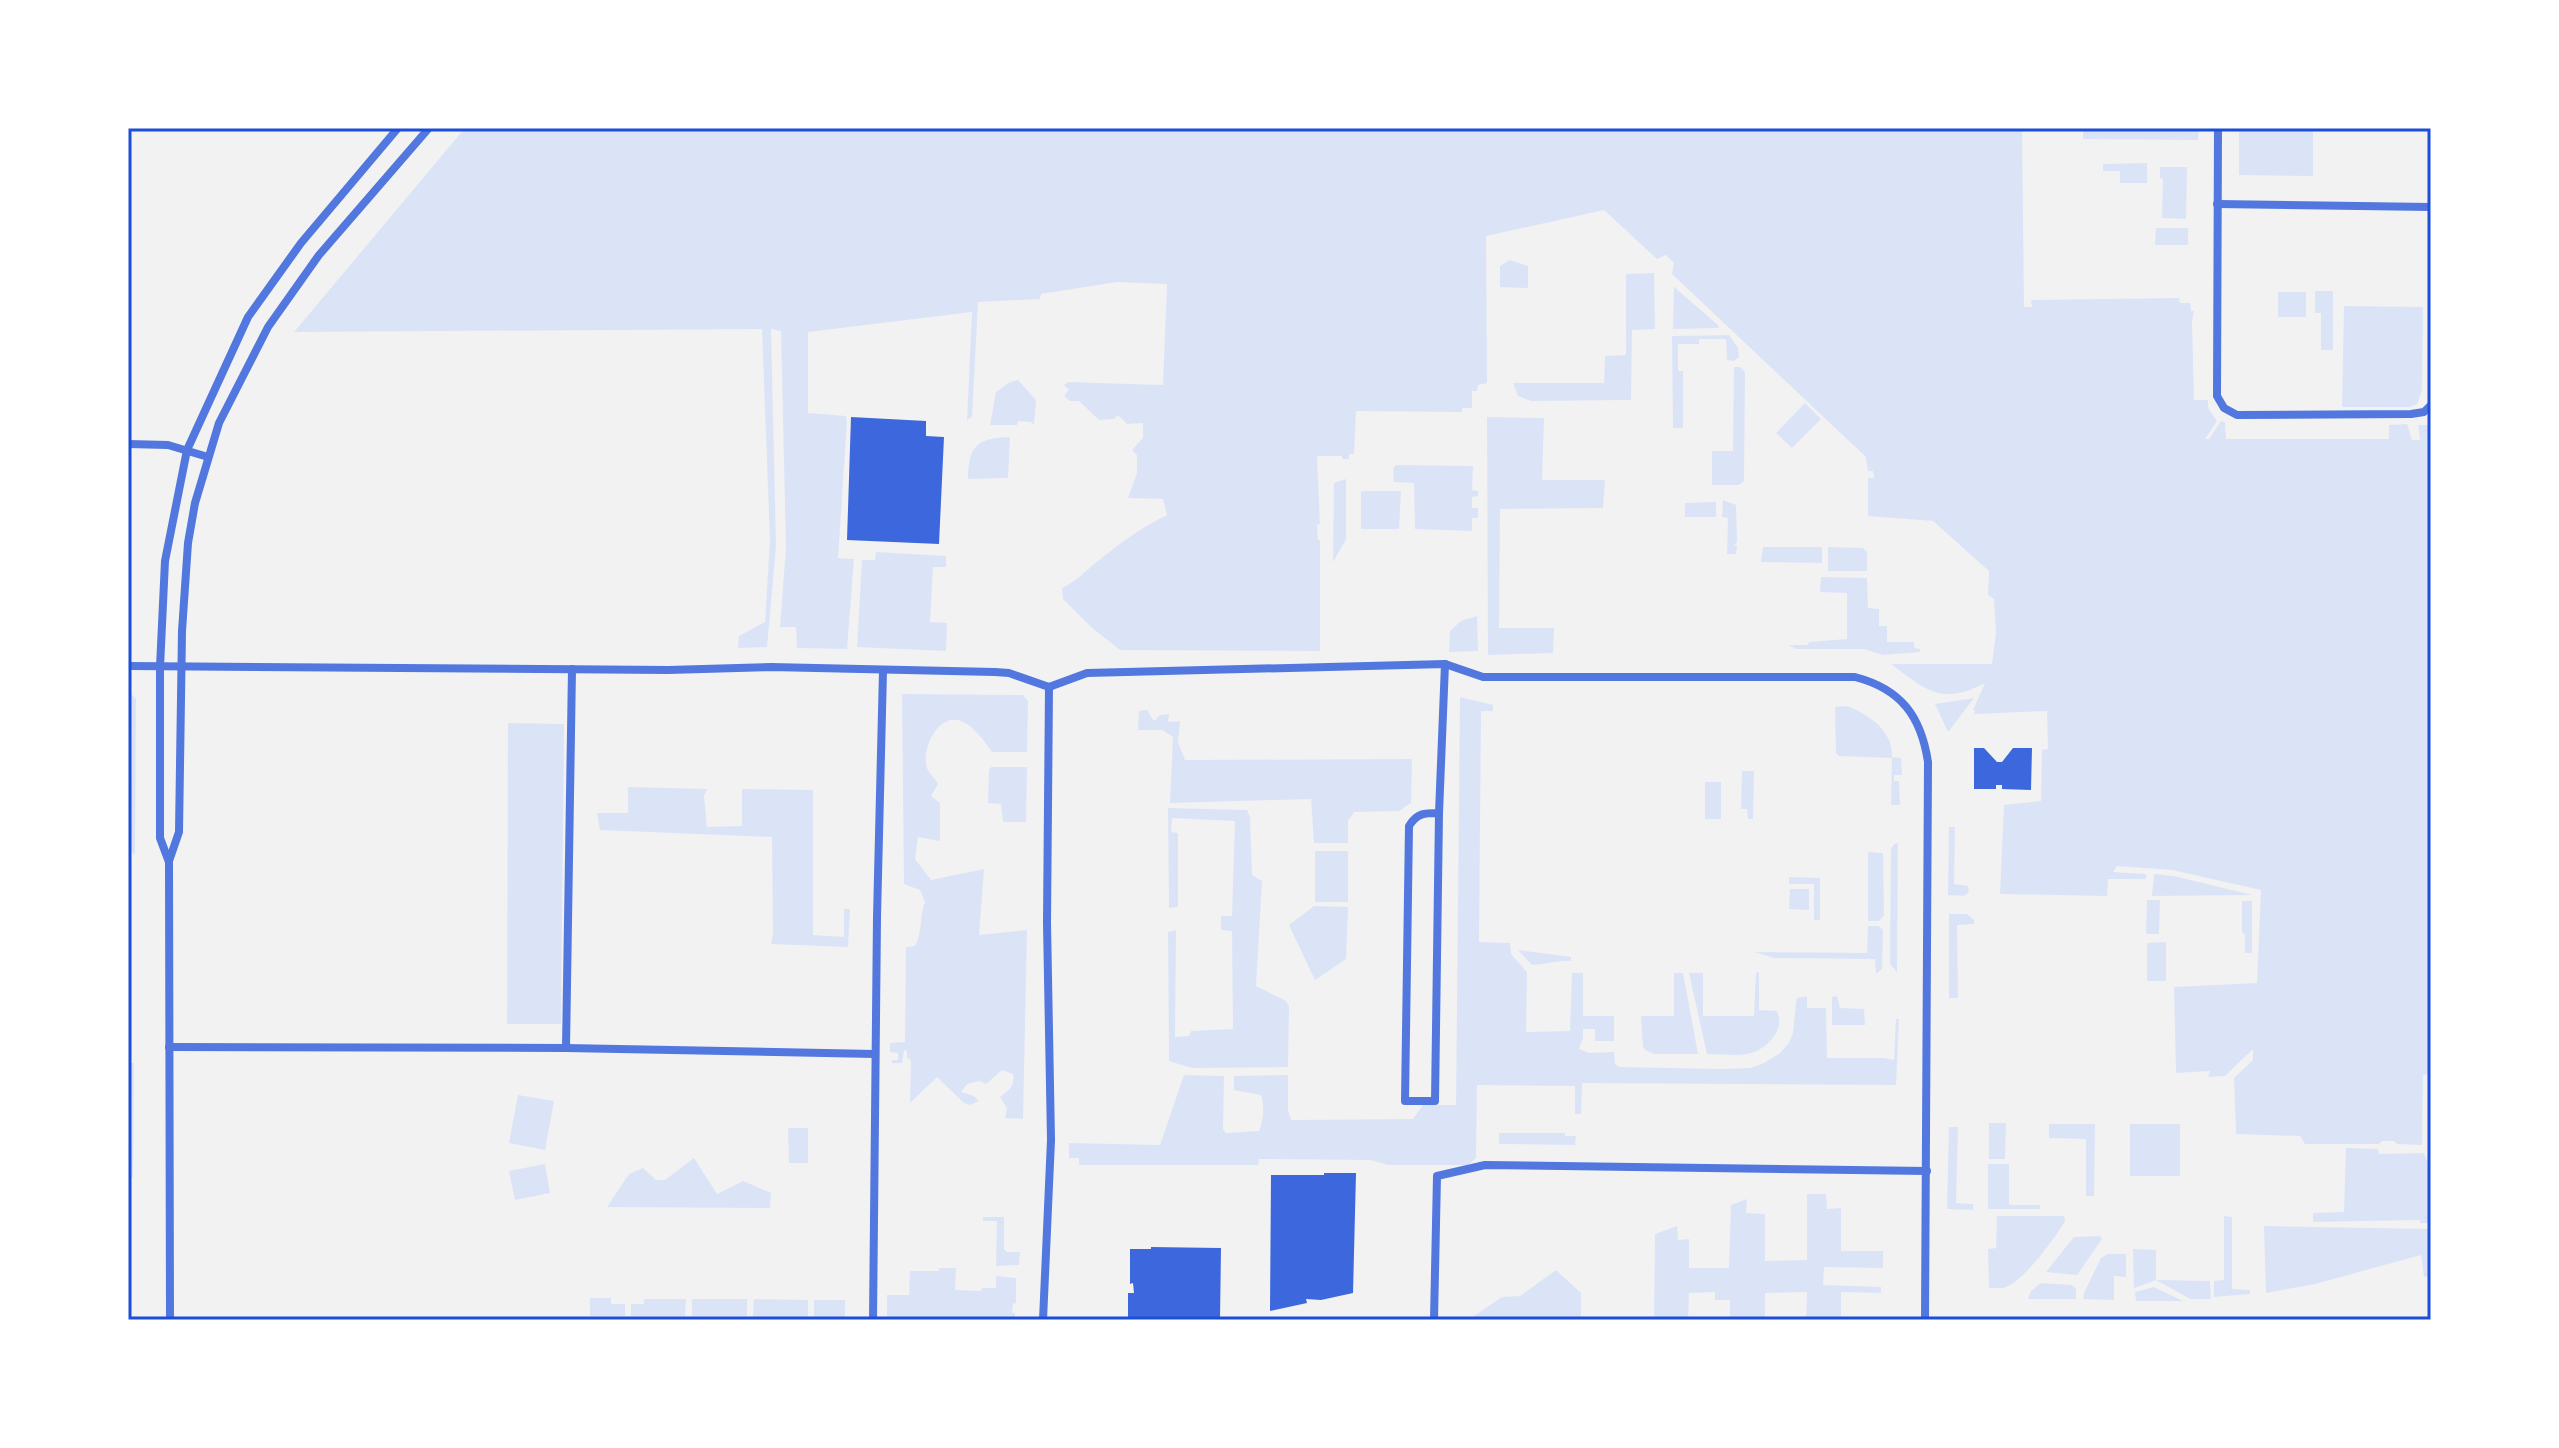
<svg xmlns="http://www.w3.org/2000/svg" width="2559" height="1448" font-family="Ubuntu,sans-serif">
<rect width="100%" height="100%" fill="#f2f2f2"/>
<g fill="#dbe4f7">
<path d="M465 128H2022L2024 307H2032L2031 300 2179 298 2180 303H2190L2191 311H2194L2192 321 2194 400H2208V408L2217 421 2205 439H2209L2221 421 2225 422 2226 439H2389V425L2407 424 2412 440H2420L2418 425H2431V1074L2423 1075 2422 1145 2397 1144 2394 1141H2382L2379 1144H2305L2300 1136 2236 1134 2234 1078 2253 1060V1049L2225 1076 2208 1077 2210 1071 2176 1073 2174 987 2257 983 2261 890 2172 870 2117 866 2113 872 2145 874 2147 876 2145 879H2108L2107 896 2000 894 2004 805 2041 801 2042 750 2048 749 2047 711 1974 714 1975 711 1973 710 1985 683C1941 706 1926 690 1891 664H1992L1996 633 1994 599 1988 595 1989 571 1933 521 1868 516V478H1874L1873 471H1868L1866 457 1672 274 1674 263 1666 255 1657 259 1604 210 1486 236 1487 383 1478 385 1477 391H1472V408H1462V412L1356 411 1354 454H1349V459H1342V456H1317L1320 524 1317 525 1318 540H1320V651L1120 650 1091 627 1063 599 1062 588C1077 581 1085 571 1098 561 1120 543 1142 527 1167 515L1163 499 1128 498 1137 473V455L1132 450 1143 438V423L1127 424 1118 415 1114 419 1099 420 1079 401H1070L1064 396 1069 390 1064 385 1068 382 1163 385 1167 284 1117 282 1041 294 1040 299 978 302 972 417 967 420 972 312 808 332V413L846 416 847 421 838 558 854 559 847 649 797 648 796 627H780L786 548 781 331 771 329 776 546 767 647 738 648 739 636 765 622 770 541 762 329 294 332Z"/>
<polygon points="2083,128 2199,128 2198,140 2083,139"/>
<polygon points="2239,128 2313,128 2313,176 2239,175"/>
<polygon points="2147,163 2147,183 2120,183 2120,171 2103,171 2103,164"/>
<polygon points="2160,167 2187,167 2186,219 2162,218 2163,179 2160,178"/>
<polygon points="2156,228 2188,228 2188,245 2155,245"/>
<polygon points="1509,260 1528,266 1528,288 1500,287 1500,266"/>
<polygon points="1654,273 1655,329 1632,330 1631,400 1531,401 1518,396 1513,383 1604,383 1605,356 1626,355 1626,274"/>
<polygon points="1674,287 1718,325 1719,328 1673,329"/>
<polygon points="2315,291 2333,291 2333,350 2321,350 2321,313 2315,313"/>
<rect x="2278" y="292" width="28" height="25"/>
<polygon points="2344,306 2423,307 2422,390 2417,404 2410,407 2342,407"/>
<polygon points="1729,335 1738,348 1739,357 1734,361 1727,360 1726,339 1699,339 1699,344 1678,344 1678,371 1683,371 1683,428 1673,428 1672,336"/>
<polygon points="1734,367 1740,367 1745,372 1744,481 1739,485 1712,485 1712,451 1733,451"/>
<polygon points="1018,380 1036,400 1034,425 1031,422 1018,421 1017,425 990,425 996,392 1010,382"/>
<polygon points="1805,403 1821,419 1792,448 1776,433"/>
<polygon points="1487,417 1544,418 1542,480 1605,480 1603,508 1500,509 1499,628 1554,628 1553,653 1488,655"/>
<path d="M1010 437 1008 478 968 479C968 446 977 438 1010 437Z"/>
<polygon points="1396,465 1473,466 1472,490 1478,491 1478,496 1472,497 1472,508 1478,508 1478,518 1472,518 1472,531 1415,529 1414,483 1394,482 1393,468"/>
<polygon points="1346,479 1346,539 1333,562 1334,483"/>
<polygon points="1361,491 1401,491 1399,529 1361,529"/>
<polygon points="1723,500 1736,505 1737,542 1734,545 1737,546 1736,554 1727,554 1728,518 1722,517"/>
<polygon points="1716,502 1716,517 1685,517 1685,503"/>
<polygon points="1763,547 1822,547 1822,563 1761,562"/>
<polygon points="1828,547 1863,548 1867,552 1867,571 1828,571"/>
<polygon points="876,552 946,556 946,567 933,567 930,622 947,623 946,651 857,647 862,560 875,560"/>
<polygon points="1821,577 1867,578 1868,608 1879,609 1879,626 1887,626 1887,642 1914,642 1914,648 1920,649 1920,652 1883,655 1864,649 1796,649 1789,645 1808,645 1809,642 1847,639 1847,593 1820,592"/>
<polygon points="1477,616 1478,651 1449,652 1450,631 1461,621"/>
<polygon points="128,691 136,699 135,854 128,850"/>
<path d="M902 694 1023 695 1028 701 1027 752H992C984 741 974 726 961 721 938 713 921 749 927 768 929 773 935 779 938 784L931 796 940 803V841L918 837 915 859 931 880 984 869 979 935 1027 930 1023 1119 1005 1118 1007 1108 1000 1097C1009 1090 1015 1087 1013 1074L1002 1070 986 1084 980 1081 967 1084 961 1092 974 1096 979 1101 970 1105 964 1103 937 1077 910 1103 911 1060 907 1058V1051L904 1050 902 1063H892V1060H898V1053L890 1052V1043L905 1042 906 947 915 946C923 932 919 916 925 902L920 890 904 884Z"/>
<path d="M1460 697 1493 705V711H1481L1479 942 1510 943 1511 954 1527 972 1526 1032 1570 1031 1572 973H1583V1016H1614V1041H1595V1029H1583V1038L1579 1049 1589 1053 1614 1052 1615 1064 1619 1067 1721 1069 1751 1068 1762 1064 1779 1054 1789 1043 1793 1033 1796 1003 1797 998 1807 996V1008H1826L1827 1058H1884L1894 1060 1896 1019H1899L1896 1085 1582 1083 1581 1114H1575V1086L1477 1085 1476 1158 1468 1165H1388L1371 1160 1259 1159 1258 1165H1079V1158H1069V1143L1160 1145 1184 1075 1224 1076 1223 1129 1226 1133 1259 1131C1263 1120 1265 1107 1261 1095L1234 1090V1076L1288 1075V1110L1291 1120 1413 1119 1423 1105H1456Z"/>
<polygon points="1974,698 1948,732 1935,704"/>
<path d="M1847 706C1869 715 1893 730 1892 757L1901 758 1902 775H1894V781H1899L1900 805H1891L1892 758 1839 756 1836 753 1835 707Z"/>
<polygon points="1147,710 1154,721 1160,715 1169,714 1168,722 1180,721 1178,742 1185,760 1412,759 1411,803 1399,811 1354,812 1348,821 1348,843 1314,843 1311,799 1170,803 1173,737 1162,730 1138,730 1139,711"/>
<polygon points="508,723 564,724 561,1024 507,1024"/>
<polygon points="991,767 1027,767 1026,822 1003,822 1001,804 988,803 989,770"/>
<polygon points="1742,771 1754,771 1753,819 1748,819 1747,809 1741,809"/>
<rect x="1705" y="782" width="16" height="37"/>
<polygon points="628,787 707,789 704,796 707,827 742,826 742,789 813,790 813,935 844,937 844,909 850,909 848,947 771,944 773,934 772,837 600,830 597,813 628,813"/>
<polygon points="1168,808 1247,810 1250,817 1252,875 1262,881 1256,986 1286,1001 1289,1006 1288,1067 1192,1068 1169,1061 1168,932 1176,930 1175,1037 1189,1036 1191,1031 1233,1029 1232,931 1221,930 1221,916 1232,916 1235,821 1172,818 1171,832 1178,833 1178,907 1169,908"/>
<polygon points="1949,827 1955,827 1954,884 1968,886 1969,892 1964,896 1948,895"/>
<polygon points="1898,843 1897,972 1890,964 1891,849 1894,844"/>
<rect x="1315" y="851" width="33" height="51"/>
<polygon points="1868,852 1883,853 1884,915 1879,921 1868,921"/>
<polygon points="2154,874 2174,876 2252,895 2152,896"/>
<polygon points="1789,877 1820,878 1820,920 1814,920 1814,884 1789,884"/>
<polygon points="1790,889 1809,889 1809,910 1789,909"/>
<polygon points="2147,900 2160,900 2159,934 2146,934"/>
<polygon points="2242,901 2252,901 2252,953 2245,953 2245,934 2242,933"/>
<polygon points="1314,906 1348,907 1346,959 1315,980 1289,925"/>
<polygon points="1949,914 1967,914 1974,920 1974,924 1957,925 1958,998 1949,998"/>
<polygon points="1868,926 1879,926 1883,930 1882,969 1876,974 1875,959 1774,958 1755,952 1867,953"/>
<polygon points="2166,942 2166,981 2147,981 2147,943"/>
<path d="M1518 950 1571 957V961C1556 960 1546 965 1532 965Z"/>
<path d="M1759 972V1010L1777 1011C1786 1030 1766 1051 1747 1054 1734 1056 1719 1054 1707 1054L1689 973H1703V1016H1754L1756 973Z"/>
<polygon points="1674,973 1683,973 1698,1054 1654,1054 1645,1050 1643,1047 1641,1016 1674,1016"/>
<polygon points="1837,996 1840,1008 1864,1009 1865,1025 1832,1025 1832,997"/>
<polygon points="128,1063 134,1063 133,1177 128,1179"/>
<polygon points="518,1095 554,1101 545,1150 509,1143"/>
<polygon points="1989,1123 2006,1123 2005,1159 1989,1159"/>
<polygon points="2049,1124 2095,1124 2094,1196 2086,1196 2086,1139 2049,1138"/>
<rect x="2130" y="1124" width="50" height="52"/>
<polygon points="1949,1127 1958,1127 1956,1203 1973,1204 1973,1210 1947,1209"/>
<polygon points="788,1128 808,1128 808,1163 789,1163"/>
<polygon points="1499,1133 1565,1133 1565,1136 1576,1136 1575,1145 1499,1144"/>
<polygon points="2346,1148 2378,1149 2379,1154 2424,1153 2431,1171 2431,1223 2420,1223 2420,1220 2313,1222 2313,1213 2344,1212"/>
<polygon points="694,1158 717,1194 743,1181 771,1193 770,1208 607,1207 629,1174 643,1168 656,1180 665,1180"/>
<polygon points="545,1164 550,1193 515,1200 509,1171"/>
<polygon points="1988,1164 2009,1164 2009,1205 2040,1205 2040,1209 1988,1209"/>
<polygon points="1807,1194 1826,1194 1827,1209 1841,1208 1841,1251 1883,1251 1883,1268 1824,1267 1823,1285 1881,1287 1881,1293 1841,1292 1841,1320 1806,1320 1807,1292 1765,1293 1765,1320 1730,1320 1730,1300 1715,1300 1715,1292 1689,1293 1688,1320 1654,1320 1655,1234 1677,1226 1678,1240 1689,1239 1689,1268 1729,1268 1731,1205 1747,1199 1746,1213 1765,1214 1765,1261 1807,1260"/>
<path d="M1997 1216H2064L2065 1221C2056 1237 2021 1285 2003 1288 2002 1288 1990 1288 1989 1288L1988 1249 1996 1248Z"/>
<polygon points="2224,1216 2232,1217 2232,1289 2250,1290 2250,1294 2214,1297 2214,1281 2224,1280"/>
<polygon points="983,1217 1004,1217 1004,1249 1007,1252 1020,1252 1019,1265 996,1266 997,1221 983,1221"/>
<polygon points="2264,1226 2431,1229 2431,1275 2424,1277 2421,1255 2315,1284 2266,1293"/>
<polygon points="2100,1236 2102,1239 2077,1275 2046,1272 2074,1237"/>
<polygon points="2133,1249 2156,1250 2156,1280 2210,1281 2211,1299 2190,1299 2156,1280 2134,1288"/>
<polygon points="2108,1254 2126,1254 2126,1277 2114,1276 2114,1300 2083,1299 2084,1293 2101,1258"/>
<polygon points="939,1268 956,1268 955,1290 981,1291 982,1288 996,1288 996,1276 1016,1278 1016,1303 1013,1304 1012,1313 1015,1313 1015,1320 887,1320 887,1295 909,1295 910,1271 939,1271"/>
<polygon points="1556,1270 1581,1293 1581,1320 1473,1320 1474,1316 1502,1297 1520,1296"/>
<polygon points="2041,1283 2072,1285 2076,1289 2076,1299 2028,1299 2031,1291"/>
<polygon points="2154,1287 2183,1301 2136,1301 2135,1292"/>
<polygon points="590,1298 611,1298 611,1304 625,1304 625,1316 590,1316"/>
<polygon points="644,1299 686,1299 685,1316 631,1316 631,1304 644,1304"/>
<rect x="692" y="1299" width="55" height="17"/>
<polygon points="754,1299 808,1300 808,1317 753,1317"/>
<rect x="814" y="1300" width="31" height="17"/>
</g>
<g fill="#3d67dc">
<polygon points="851,417 926,421 926,436 944,437 939,544 847,540"/>
<polygon points="1974,748 1984,748 1997,762 2002,762 2013,748 2032,748 2031,790 2002,789 2002,785 1996,785 1996,789 1974,789"/>
<polygon points="1324,1173 1356,1173 1353,1293 1321,1300 1306,1299 1307,1303 1270,1311 1271,1175 1324,1175"/>
<polygon points="1151,1247 1221,1248 1220,1320 1128,1320 1128,1293 1134,1293 1133,1283 1130,1284 1130,1249 1151,1249"/>
</g>
<g fill="none" stroke-linecap="round" stroke-linejoin="round">
<g stroke="#5277de" stroke-width="8">
<polyline points="2218,128 2217,396 2224,408 2237,415 2411,414 2424,412 2431,405"/>
<polyline points="2217,204 2431,207"/>
<polyline points="128,444 168,445 208,457"/>
<path d="M128 666 668 670 771 667 995 672 1009 673 1049 687 1087 673 1445 664 1483 677H1855C1901 689 1921 716 1928 762L1925 1320"/>
<path d="M1439 813C1424 813 1417 813 1409 826L1405 1101H1435L1439 813 1445 664"/>
<polyline points="169,861 179,832 182,631 188,543 195,503 219,423 268,327 319,255 429,128"/>
<polyline points="169,1047 566,1048 875,1054"/>
<polyline points="566,1048 572,669"/>
<polyline points="170,1320 169,862 160,838 160,667 165,561 187,450 248,317 301,243 398,128"/>
<polyline points="873,1320 877,917 883,671"/>
<polyline points="1043,1320 1051,1140 1047,923 1049,687"/>
<polyline points="1434,1320 1437,1176 1485,1165 1927,1171"/>
</g>
</g>
<rect width="2559" height="1448" fill="none" stroke="#ffffff" stroke-width="260"/>
<rect x="130" y="130" width="2299" height="1188" fill="none" stroke="#1d4ed8" stroke-width="3"/>
</svg>
